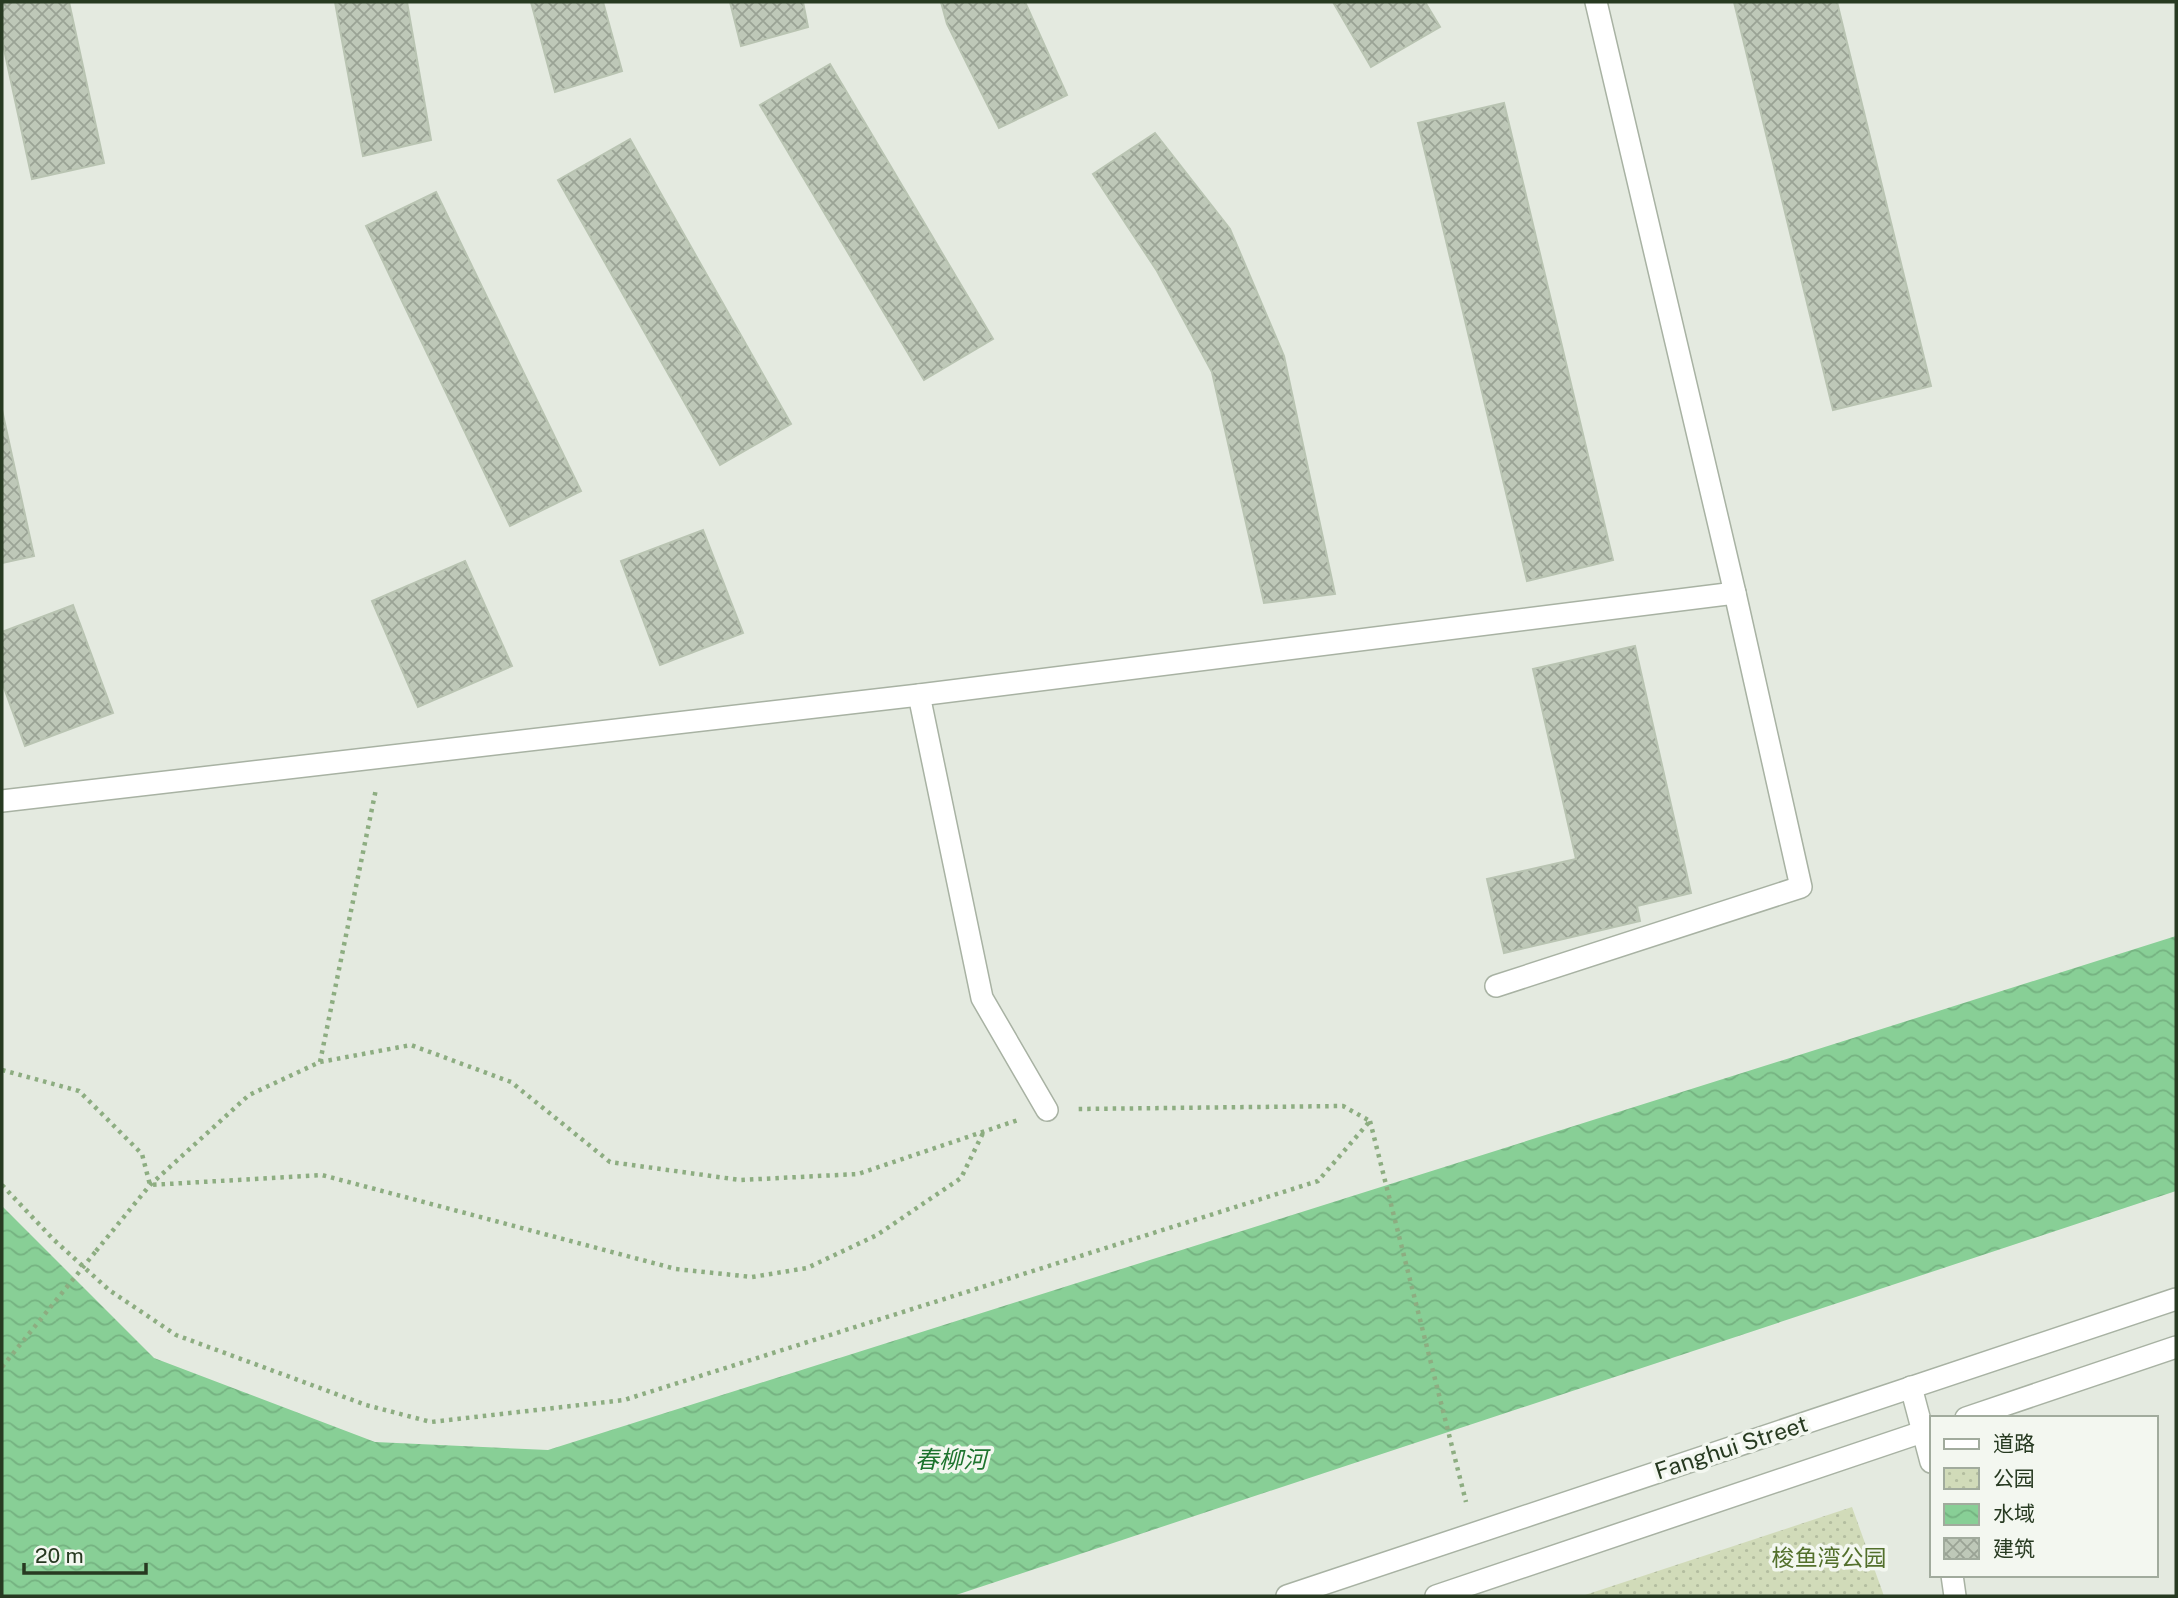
<svg xmlns="http://www.w3.org/2000/svg" width="2178" height="1598" font-family="'Public Sans','Noto Sans SC',sans-serif">
<defs>
<pattern id="park-dots" width="8" height="8" patternUnits="userSpaceOnUse" patternTransform="scale(1.75)"><rect width="8" height="8" fill="#d1dbb9"/><path d="M2 2h.1M6 6h.1" fill="none" stroke="#b3bd9f" stroke-width="1.8" stroke-linecap="round"/></pattern>
<pattern id="water-waves" width="16" height="10" patternUnits="userSpaceOnUse" patternTransform="scale(1.75)"><rect width="16" height="10" fill="#88cf96"/><path d="M0 5q4-4 8 0t8 0" fill="none" stroke="#75b281"/></pattern>
<pattern id="building-cross-hatch" width="8" height="8" patternUnits="userSpaceOnUse" patternTransform="scale(1.75)"><rect width="8" height="8" fill="#bec8b8"/><path d="M0 0l8 8M0 8l8-8" fill="none" stroke="#9aa395"/></pattern>
</defs>
<rect width="100%" height="100%" fill="#e4eae0"/>
<polygon fill="url(#park-dots)" points="1852,1507 1884,1596 1582,1596"/>
<polygon fill="url(#water-waves)" points="2176,936 2176,1191 953,1596 2,1596 2,1206 154,1358 375,1442 548,1450"/>
<g fill="url(#building-cross-hatch)" stroke="#b9c4b2" stroke-width="2">
<polygon points="2,2 69,2 104,163 32,179 2,40"/>
<polygon points="335,2 407,2 431,140 363,156"/>
<polygon points="531,2 603,2 622,71 555,92"/>
<polygon points="730,2 803,2 808,27 741,46"/>
<polygon points="941,2 1025,2 1067,95 999,128 947,24"/>
<polygon points="1333,2 1425,2 1440,27 1371,67"/>
<polygon points="1734,2 1837,2 1931,386 1833,410"/>
<polygon points="830,64 993,339 924,380 760,105"/>
<polygon points="1504,103 1613,560 1527,581 1418,123"/>
<polygon points="1155,133 1230,229 1284,356 1335,594 1264,603 1212,372 1157,271 1093,174"/>
<polygon points="630,139 791,424 720,465 558,180"/>
<polygon points="436,192 581,491 510,526 366,226"/>
<polygon points="2,410 34,556 2,563"/>
<polygon points="703,530 743,633 660,665 621,561"/>
<polygon points="465,561 512,666 418,707 372,601"/>
<polygon points="73,605 113,713 25,746 2,682 2,632"/>
<polygon points="1635,646 1691,893 1637,906 1640,921 1504,953 1487,879 1576,859 1533,669"/>
</g>
<g fill="none" stroke-linecap="round" stroke-linejoin="round">
<g stroke="#a8b2a3" stroke-width="24">
<polyline id="service" points="919,695 982,998 1047,1110"/>
</g>
<g stroke="#a8b2a3" stroke-width="24">
<g id="minor">
<polyline points="2,801 919,695 1735,593"/>
<polyline points="1496,986 1801,887 1735,593 1596,2"/>
<polyline points="1911,1387 1931,1462"/>
<polyline points="1952,1575 1955,1596"/>
</g>
</g>
<g stroke="#a8b2a3" stroke-width="24">
<g id="tertiary">
<polyline points="1966,1418 2176,1347"/>
<polyline points="1287,1596 2176,1299"/>
<polyline points="1436,1596 1931,1429"/>
</g>
</g>
<g stroke="#8dad81" stroke-width="4.5" stroke-dasharray="3.5 5" stroke-linecap="butt">
<polyline points="320,1062 376,789"/>
<polyline points="2,1070 79,1091 142,1154 150,1185 322,1175 676,1269 752,1277 807,1268 877,1235 961,1178 984,1131"/>
<polyline points="1370,1121 1466,1502"/>
<polyline points="2,1185 53,1239 109,1290 176,1335 366,1405 431,1422 624,1400 1318,1181 1370,1121 1343,1106 1078,1109"/>
<polyline points="96,1251 150,1185 249,1095 320,1062 411,1045 511,1082 610,1162 740,1180 858,1174 1018,1120"/>
</g>
<use href="#service" stroke="#fff" stroke-width="21"/>
<use href="#minor" stroke="#fff" stroke-width="21"/>
<use href="#tertiary" stroke="#fff" stroke-width="21"/>
<polyline stroke="#8dad81" stroke-width="4.5" stroke-dasharray="3.5 5" stroke-linecap="butt" points="2,1367 96,1251"/>
</g>
<g text-anchor="middle" dominant-baseline="central" stroke-width="7" stroke-linejoin="round" paint-order="stroke">
<g font-size="23" fill="#273a21" stroke="#f3f7f0">
<text transform="translate(1731 1447) rotate(-18)">Fanghui Street</text>
</g>
<g font-size="23" fill="#53702c" stroke="#f3f7f0">
<text x="1829" y="1557">梭鱼湾公园</text>
</g>
<g font-size="24" font-style="italic" fill="#1d742e" stroke="#f3f7f0">
<text x="951" y="1459">春柳河</text>
</g>
</g>
<rect width="2178" height="1598" fill="none" stroke="#273a21" stroke-width="7"/>
<rect x="1930" y="1416" width="228" height="161" fill="#f3f7f0" stroke="#a1ab9d" stroke-width="2"/>
<rect x="1944" y="1439" width="35" height="10" fill="#ffffff" stroke="#a1ab9d" stroke-width="2"/>
<text x="1993" y="1451" font-size="21" fill="#273a21">道路</text>
<rect x="1944" y="1468" width="35" height="21" fill="url(#park-dots)" stroke="#a1ab9d" stroke-width="2"/>
<text x="1993" y="1486" font-size="21" fill="#273a21">公园</text>
<rect x="1944" y="1504" width="35" height="21" fill="url(#water-waves)" stroke="#a1ab9d" stroke-width="2"/>
<text x="1993" y="1521" font-size="21" fill="#273a21">水域</text>
<rect x="1944" y="1538" width="35" height="21" fill="url(#building-cross-hatch)" stroke="#a1ab9d" stroke-width="2"/>
<text x="1993" y="1556" font-size="21" fill="#273a21">建筑</text>
<path d="M24 1563v10h122v-10" fill="none" stroke="#273a21" stroke-width="3.5"/>
<text x="35" y="1563" font-size="21" fill="#273a21" stroke="#f3f7f0" stroke-width="5" paint-order="stroke">20 m</text>
</svg>
